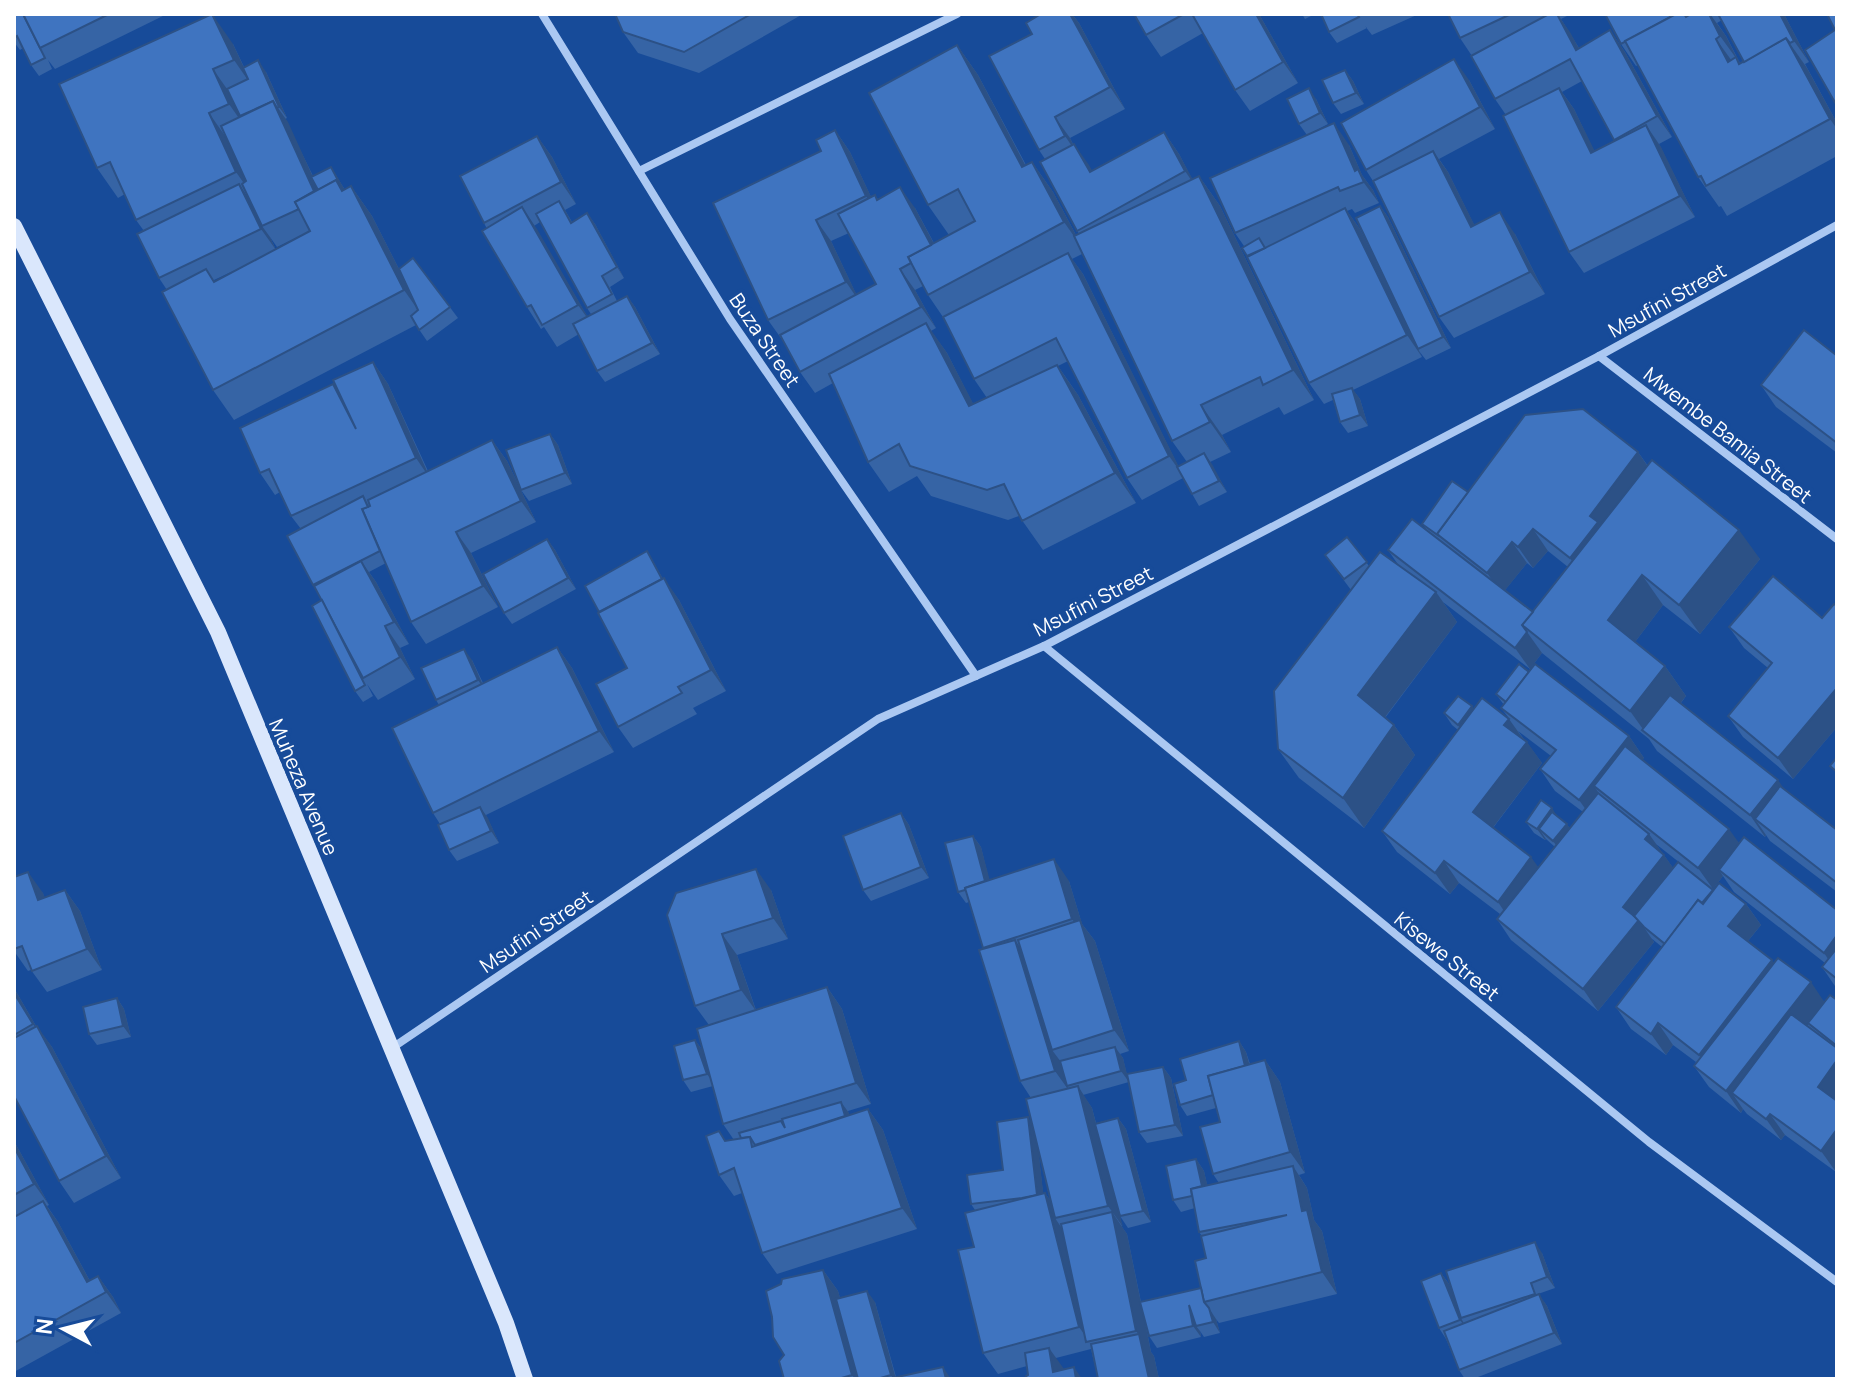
<svg xmlns="http://www.w3.org/2000/svg" width="1851" height="1393" font-family="Manrope,sans-serif">
<rect width="100%" height="100%" fill="#174b99"/>
<g fill="none" stroke-linecap="round" stroke-linejoin="round">
<g stroke="#abc8f2" stroke-width="8">
<polyline points="542,14 730,319 976,676"/>
<polyline points="639,171 957,14"/>
<polyline points="1599,356 1837,539"/>
<polyline points="1044,646 1649,1142 1837,1282"/>
<polyline points="392,1048 878,719 1044,646 1599,356 1837,225"/>
</g>
<polyline stroke="#dae7fc" stroke-width="16" points="14,226 218,632 506,1323 525,1379"/>
</g>
<g fill="#3664a5" fill-rule="evenodd">
<polygon points="14,14 167,14 55,69 48,60 52,69 39,76 31,65 23,48 20,50 14,42"/>
<polygon points="615,14 803,14 699,73 638,53 623,32"/>
<path d="M1041 14H1072L1079 23 1125 109 1070 138 1073 144 1092 171 1164 132 1179 154 1192 179 1199 176 1220 206 1314 400 1284 415 1279 407 1222 435 1231 452 1210 462 1227 492 1199 506 1183 478 1142 500 1127 478 1068 361 1058 366 1078 395 1136 503 1043 550 1019 516 1008 520 931 496 917 476 889 492 868 462 833 383 815 393 800 372 783 341 768 320 835 130 850 152 871 197 915 208 934 243 949 235 928 205 957 45 978 75 1026 165 1032 162 1053 192 1076 235 1079 234 1040 162 1045 159 1039 150 1032 34ZM849 233 876 284 856 294 831 241ZM1082 254 1172 441 1187 462 1178 466 1083 274 1072 259ZM923 286 928 295 943 317 974 379 987 398 973 404 947 353 931 331 936 328 915 290Z"/>
<polygon points="1134,14 1259,14 1298,83 1250,111 1235,90 1203,33 1161,57 1146,35"/>
<polygon points="1302,14 1315,14 1305,19"/>
<polygon points="1321,14 1419,14 1372,35 1365,26 1367,28 1337,43 1329,32"/>
<path d="M1448 14H1571L1561 19 1579 48 1610 30 1625 52 1672 137 1659 144 1695 217 1584 273 1569 252 1506 115 1495 99 1472 56 1460 38ZM1582 81 1615 141 1594 151 1574 109 1562 92Z"/>
<path d="M1605 14H1784L1809 62 1805 64 1837 123V156L1727 216 1721 206 1719 207 1698 177 1638 65 1636 66 1621 44ZM1722 20 1744 62 1740 63 1726 36 1717 23Z"/>
<path d="M233 44 244 67 266 72 287 118 285 119 313 176 331 167 345 190 351 186 372 216 399 269 413 258 458 318 427 341 416 325 234 420 213 390 167 290 159 278 144 231 136 220 125 194 118 198 97 168ZM310 231 276 250 270 237 277 247ZM259 259 215 282 214 280Z"/>
<polygon points="1345,70 1353,81 1364,104 1341,114 1333,103"/>
<polygon points="1469,80 1495,129 1439,159 1448,172 1474,225 1515,234 1545,294 1454,338 1439,317 1373,181 1366,170"/>
<polygon points="1316,99 1328,124 1307,135 1299,124"/>
<path d="M537 136 552 157 576 204 565 210 572 222 587 213 595 224 624 278 610 287 617 301 627 296 635 307 660 354 605 382 597 371 579 334 557 347 544 327 541 329 527 307 484 223ZM540 222 587 308 591 314 587 316 534 226Z"/>
<polygon points="1349,145 1362,175 1373,190 1379,203 1355,213 1352,209 1347,211 1360,229 1405,321 1380,206 1388,217 1451,348 1426,360 1419,351 1422,357 1353,390 1360,399 1368,426 1348,433 1340,422 1333,400 1324,404 1309,383 1247,256 1244,246 1235,233"/>
<polygon points="1837,354 1837,453 1776,407 1761,385"/>
<polygon points="373,362 388,384 428,471 492,440 507,461 536,522 471,553 498,607 426,644 411,622 386,563 369,572 376,582 409,644 400,648 415,679 378,700 367,684 373,696 363,702 355,691 322,600 313,585 301,529 291,516 280,492 275,495 260,473 333,384 339,393"/>
<polygon points="550,434 558,445 572,484 529,501 521,490"/>
<path d="M1638 452 1648 466 1760 559 1700 634 1663 605 1635 642 1665 666 1686 696 1681 703 1783 788 1837 830V892L1770 841 1766 835 1765 837 1657 751 1649 739 1542 653 1530 669 1443 602 1457 622 1385 718 1394 725 1415 755 1364 828 1299 778 1278 749 1351 590 1325 555 1347 537 1369 566H1399L1388 550 1426 529 1422 524 1468 492ZM1548 551 1568 567 1533 612 1505 590 1527 563 1533 568Z"/>
<polygon points="547,539 555,550 576,589 512,624 504,613"/>
<polygon points="647,551 663,579 679,600 726,691 693,708 697,714 633,748 618,727"/>
<polygon points="1837,606 1837,727 1793,779 1743,737 1728,716 1768,668 1744,648 1729,627 1822,618"/>
<polygon points="557,647 572,668 614,752 486,815 499,843 457,861 449,850 440,824 433,813 439,705 436,700 472,660 483,683"/>
<path d="M1529 672 1629 736 1644 758 1642 759 1739 843 1837 910V989L1822 967 1825 963 1734 892 1723 876 1713 889 1656 844 1673 868 1714 890 1746 904 1761 925 1748 941 1774 963 1825 1002 1837 1000V1170L1836 1172 1785 1135 1781 1140 1747 1114 1743 1109 1741 1113 1709 1087 1694 1066 1696 1062 1673 1045 1666 1055 1631 1029 1616 1007 1662 947 1651 938 1654 942 1598 1011 1511 940 1497 919 1500 914 1459 883 1450 894 1397 852 1382 831 1458 730 1452 725 1444 713 1474 709 1508 717 1501 708 1504 705 1496 694ZM1518 731 1551 756 1540 769 1555 791 1583 812 1570 828 1558 817 1526 822 1534 833 1545 840 1546 839 1555 847 1538 867 1493 828 1542 763Z"/>
<polygon points="901,813 909,825 929,878 871,901 863,890"/>
<path d="M973 836 981 847 989 880 1069 881 1082 924 1095 941 1129 1051 1120 1054 1123 1058 1128 1080 1163 1067 1171 1078 1183 1136 1147 1143 1139 1132 1129 1082 1083 1095 1092 1108 1096 1123 1118 1118 1126 1129 1151 1222 1128 1228 1120 1216 1119 1211 1122 1227 1127 1234 1141 1302 1201 1288 1206 1258 1202 1236 1199 1232 1195 1208 1181 1212 1173 1200 1196 1159 1204 1171 1207 1185 1219 1183 1213 1174 1220 1122 1216 1108 1187 1116 1180 1105 1186 1080 1239 1041 1246 1052 1250 1064 1265 1060 1280 1082 1305 1173 1299 1175 1307 1188 1314 1220 1322 1231 1337 1294 1219 1323 1216 1319 1220 1333 1204 1337 1200 1331 1201 1337 1157 1348 1149 1336 1143 1311 1151 1352 1154 1356 1159 1379H1098L1091 1349 1056 1358 1028 1375 1027 1366 998 1374 983 1353 974 1247 975 1210 971 1204 1003 1170 1032 1123 1031 1098 1020 1081 984 949 969 902 966 903 958 892ZM1038 1149 1050 1200 1045 1193H1043Z"/>
<polygon points="14,877 43,893 44,898 65,890 80,911 102,970 47,992 31,970 28,971 14,951"/>
<polygon points="771,890 788,939 737,955 756,1010 827,987 842,1009 871,1104 848,1111 849,1115 868,1109 883,1130 917,1229 777,1274 762,1253 742,1193 734,1196 719,1175 726,1141 734,1140 723,1124 713,1086 691,1092 683,1080 695,1040 703,1051 709,1025 695,1006 667,915"/>
<polygon points="14,988 36,1026 52,1047 121,1178 74,1203 59,1181 14,1096"/>
<polygon points="117,998 124,1009 131,1037 97,1045 89,1034"/>
<polygon points="14,1141 49,1205 47,1206 58,1222 90,1281 98,1276 113,1297 121,1313 14,1372"/>
<polygon points="1542,1253 1555,1288 1538,1294 1547,1306 1562,1344 1473,1379 1465,1379 1459,1370 1446,1339 1439,1328 1441,1273 1449,1284 1454,1298"/>
<polygon points="823,1270 838,1291 840,1298 875,1302 896,1377 951,1379 784,1379 784,1355 772,1317"/>
</g>
<g fill="#2c5186">
<polygon points="212,14 233,44 254,89 234,60"/>
<polygon points="1070,14 1072,14 1079,23 1125,109 1110,87"/>
<polygon points="1256,14 1259,14 1298,83 1283,62"/>
<polygon points="1557,14 1570,32 1591,71 1576,50"/>
<polygon points="1709,14 1710,14 1726,36 1739,62 1757,87 1720,36"/>
<polygon points="1780,14 1784,14 1809,62 1794,41"/>
<polygon points="1610,30 1625,52 1672,137 1657,116"/>
<polygon points="1786,38 1807,68 1837,123 1837,129 1830,119"/>
<polygon points="1716,39 1737,68 1728,62"/>
<polygon points="957,45 978,75 1042,197 1022,167"/>
<polygon points="1454,59 1469,80 1495,129 1480,107"/>
<polygon points="258,60 266,72 287,118 279,107"/>
<polygon points="213,69 234,99 250,134 229,104"/>
<polygon points="1345,70 1353,81 1364,104 1356,93"/>
<polygon points="1309,88 1316,99 1328,124 1320,113"/>
<polygon points="1559,88 1574,109 1606,174 1591,153"/>
<polygon points="273,101 288,122 333,221 318,200"/>
<polygon points="209,113 230,143 257,202 236,172"/>
<polygon points="1055,117 1070,138 1080,158 1065,136"/>
<polygon points="1334,123 1349,145 1362,175 1373,190 1379,203 1355,171"/>
<polygon points="1646,125 1661,147 1695,217 1680,196"/>
<polygon points="835,130 850,152 881,218 866,196"/>
<polygon points="1164,132 1179,154 1200,193 1185,171"/>
<polygon points="537,136 552,157 576,204 561,182"/>
<polygon points="1074,144 1089,165 1105,194 1090,172"/>
<polygon points="1433,151 1448,172 1486,248 1471,227"/>
<polygon points="1032,162 1053,192 1085,252 1064,222"/>
<polygon points="331,167 338,178 351,201 342,191"/>
<polygon points="1199,176 1220,206 1314,400 1293,370"/>
<polygon points="239,184 254,206 262,226 270,237 276,250 261,229"/>
<polygon points="351,186 372,216 425,320 404,290"/>
<polygon points="900,187 915,208 949,272 934,251"/>
<polygon points="1380,206 1388,217 1451,348 1443,337"/>
<polygon points="522,207 537,229 593,326 578,305"/>
<polygon points="1345,208 1360,229 1422,357 1407,335"/>
<polygon points="1500,212 1515,234 1545,294 1530,272"/>
<polygon points="587,213 595,224 624,278 617,267"/>
<polygon points="816,220 831,241 861,304 846,282"/>
<polygon points="1068,253 1083,274 1184,477 1169,456"/>
<polygon points="900,269 915,290 936,328 921,307"/>
<polygon points="627,296 635,307 660,354 652,343"/>
<polygon points="926,323 947,353 990,436 969,406"/>
<polygon points="373,362 388,384 431,480 416,458"/>
<polygon points="1057,365 1078,395 1136,503 1115,473"/>
<polygon points="1352,388 1360,399 1368,426 1360,415"/>
<polygon points="1201,405 1222,435 1231,452 1210,422"/>
<polygon points="550,434 558,445 572,484 565,473"/>
<polygon points="492,440 507,461 536,522 521,501"/>
<polygon points="1638,452 1653,474 1585,580 1570,558 1590,516"/>
<polygon points="1204,453 1212,464 1227,492 1219,481"/>
<polygon points="1533,529 1548,551 1533,568 1518,547"/>
<polygon points="1739,530 1760,559 1700,634 1679,605"/>
<polygon points="456,532 471,553 498,607 483,586"/>
<polygon points="547,539 555,550 576,589 568,578"/>
<polygon points="1512,542 1527,563 1502,594 1487,573"/>
<polygon points="361,561 376,582 409,644 394,622"/>
<polygon points="1642,575 1663,605 1629,650 1608,620"/>
<polygon points="664,578 679,600 726,691 711,670"/>
<polygon points="1436,592 1457,622 1379,725 1358,695"/>
<polygon points="385,626 400,648 415,679 400,657"/>
<polygon points="1527,632 1542,653 1530,669 1515,648"/>
<polygon points="557,647 572,668 614,752 599,731"/>
<polygon points="464,649 472,660 486,692 478,680"/>
<polygon points="1665,666 1686,696 1653,738 1645,732 1630,711"/>
<polygon points="1837,688 1837,727 1793,779 1778,758"/>
<polygon points="1472,706 1480,717 1466,736 1458,725"/>
<polygon points="1509,719 1524,740 1504,725"/>
<polygon points="1394,725 1415,755 1364,828 1343,798"/>
<polygon points="1629,736 1644,758 1611,799 1594,786 1607,805 1594,821 1579,800"/>
<polygon points="1527,742 1542,763 1488,834 1473,812"/>
<polygon points="1778,780 1793,802 1755,819 1766,835 1765,837 1750,815"/>
<polygon points="480,807 488,818 499,843 491,831"/>
<polygon points="1552,808 1559,819 1539,829 1546,839 1545,840 1537,829"/>
<polygon points="901,813 909,825 929,878 921,867"/>
<polygon points="1567,824 1574,835 1561,852 1553,841"/>
<polygon points="1729,829 1744,850 1719,870 1723,876 1713,889 1698,868"/>
<polygon points="1649,834 1664,855 1645,839"/>
<polygon points="973,836 981,847 994,896 986,885"/>
<polygon points="1664,855 1679,876 1641,923 1654,942 1598,1011 1583,989 1623,907"/>
<polygon points="1531,857 1546,878 1512,923 1498,902"/>
<polygon points="1054,859 1069,881 1082,924 1095,941 1129,1051 1114,1030 1085,937 1072,919"/>
<polygon points="1444,861 1459,883 1450,894 1435,873"/>
<polygon points="756,869 771,890 788,939 773,918"/>
<polygon points="28,872 43,893 53,921 38,900"/>
<polygon points="65,890 80,911 102,970 87,949"/>
<polygon points="1746,904 1761,925 1743,947 1728,926"/>
<polygon points="722,934 737,955 756,1011 741,990"/>
<polygon points="1837,935 1837,972 1824,953"/>
<polygon points="1015,940 1030,961 1052,1050 1061,1062 1067,1086 1070,1092 1055,1071"/>
<polygon points="1772,960 1787,982 1714,1076 1699,1055"/>
<polygon points="1811,982 1825,1003 1747,1104 1732,1093 1743,1109 1741,1113 1726,1091"/>
<polygon points="827,987 842,1009 871,1104 856,1083"/>
<polygon points="14,988 44,1040 37,1026 52,1047 121,1178 106,1156 46,1044 33,1024 14,993"/>
<polygon points="117,998 124,1009 131,1037 123,1026"/>
<polygon points="1658,1023 1673,1045 1666,1055 1651,1034"/>
<polygon points="695,1040 703,1051 715,1085 707,1074"/>
<polygon points="1239,1041 1246,1052 1255,1085 1247,1074"/>
<polygon points="1115,1047 1123,1058 1129,1082 1121,1071"/>
<polygon points="1265,1060 1280,1082 1305,1173 1290,1152"/>
<polygon points="1837,1060 1837,1102 1818,1087"/>
<polygon points="1163,1067 1171,1078 1183,1136 1175,1125"/>
<polygon points="1078,1086 1092,1108 1123,1227 1108,1206"/>
<polygon points="841,1102 849,1113 853,1130 845,1119"/>
<polygon points="868,1109 883,1130 917,1229 902,1208"/>
<polygon points="1770,1114 1785,1135 1781,1140 1766,1119"/>
<polygon points="1028,1117 1036,1129 1045,1208 1037,1197"/>
<polygon points="1118,1118 1126,1129 1151,1222 1143,1211"/>
<polygon points="1837,1129 1837,1170 1836,1172 1821,1151"/>
<polygon points="14,1141 49,1205 34,1184 14,1147"/>
<polygon points="1196,1159 1204,1171 1212,1205 1204,1194"/>
<polygon points="1293,1166 1307,1188 1314,1220 1322,1231 1337,1294 1322,1272 1302,1211"/>
<polygon points="1045,1193 1060,1214 1055,1218 1065,1233 1089,1341 1079,1327"/>
<polygon points="43,1201 58,1222 98,1296 87,1282"/>
<polygon points="1112,1212 1127,1234 1151,1352 1154,1356 1159,1379 1149,1379 1139,1335 1136,1331"/>
<polygon points="1535,1242 1542,1253 1555,1288 1547,1277"/>
<polygon points="823,1270 838,1291 863,1379 855,1379 852,1375"/>
<polygon points="1441,1273 1449,1284 1462,1318 1461,1318 1468,1331 1460,1320"/>
<polygon points="98,1276 113,1297 121,1313 106,1292"/>
<polygon points="867,1291 875,1302 896,1379 893,1379 891,1375"/>
<polygon points="1539,1294 1547,1306 1562,1344 1554,1333"/>
<polygon points="1189,1305 1196,1326 1200,1331 1201,1337 1193,1326"/>
<polygon points="1209,1308 1216,1319 1220,1333 1213,1322"/>
<polygon points="1049,1348 1064,1369 1053,1372"/>
<polygon points="943,1367 951,1379 946,1379"/>
<polygon points="1074,1367 1082,1379 1076,1379"/>
</g>
<g fill="#3f74c0" stroke="#2c5186" stroke-width="2">
<polygon points="14,14 23,14 45,58 31,65 17,36 14,38"/>
<polygon points="23,14 109,14 40,48"/>
<polygon points="212,14 234,60 213,69 229,104 209,113 236,172 136,220 110,162 97,168 59,84"/>
<polygon points="615,14 751,14 684,52 623,32"/>
<polygon points="1041,14 1070,14 1110,87 1055,117 1065,136 1039,150 989,56 1032,34 1026,23"/>
<polygon points="1134,14 1184,14 1146,35"/>
<polygon points="1192,14 1256,14 1283,62 1235,90"/>
<polygon points="1321,14 1357,14 1359,17 1329,32"/>
<polygon points="1448,14 1511,14 1460,38"/>
<polygon points="1549,14 1557,14 1576,50 1610,30 1657,116 1614,140 1570,59 1495,99 1471,56"/>
<polygon points="1605,14 1676,14 1621,44"/>
<polygon points="1676,14 1684,14 1686,17 1691,14 1709,14 1720,36 1716,39 1728,62 1736,57 1739,64 1786,38 1830,119 1706,186 1701,176 1698,177 1625,41"/>
<polygon points="1718,14 1780,14 1794,41 1790,43 1786,38 1744,62"/>
<polygon points="1827,14 1837,14 1837,106 1805,50 1835,30"/>
<polygon points="957,45 1022,167 1032,162 1064,222 928,295 908,257 975,221 958,189 928,205 869,93"/>
<polygon points="1454,59 1480,107 1366,170 1341,123"/>
<polygon points="258,60 279,107 277,108 273,101 240,116 227,89 248,79 243,68"/>
<polygon points="1345,70 1356,93 1333,103 1322,80"/>
<polygon points="1309,88 1320,113 1299,124 1287,99"/>
<polygon points="1559,88 1591,153 1646,125 1680,196 1569,252 1503,116"/>
<polygon points="273,101 314,191 295,202 299,209 262,226 242,184 246,181 221,126"/>
<polygon points="1334,123 1355,171 1358,169 1364,182 1340,191 1338,187 1235,233 1210,178"/>
<polygon points="835,130 866,196 816,220 846,282 768,320 713,203 821,151 816,140"/>
<polygon points="1164,132 1185,171 1077,231 1040,162 1074,144 1090,172"/>
<polygon points="537,136 561,182 484,223 460,176"/>
<polygon points="1433,151 1471,227 1500,212 1530,272 1439,317 1373,181"/>
<polygon points="331,167 343,190 336,180 318,190 311,177"/>
<polygon points="1199,176 1293,370 1263,385 1260,377 1201,405 1210,422 1172,441 1074,236"/>
<polygon points="336,180 342,191 351,186 404,290 213,390 162,292 206,269 214,282 310,231 295,202"/>
<polygon points="239,184 261,229 159,278 137,234"/>
<polygon points="900,187 931,245 908,257 911,263 900,269 921,307 800,372 780,335 876,284 838,214 875,195 877,200"/>
<polygon points="559,201 571,223 587,213 617,267 602,276 612,294 587,308 536,214"/>
<polygon points="1380,206 1443,337 1418,349 1356,218"/>
<polygon points="522,207 578,305 542,325 531,305 527,307 482,231"/>
<polygon points="1345,208 1407,335 1309,383 1247,257"/>
<polygon points="1259,238 1265,248 1247,256 1242,248"/>
<polygon points="1068,253 1169,456 1127,478 1056,338 974,379 943,317"/>
<polygon points="413,258 450,307 419,330 411,316 418,310 399,269"/>
<polygon points="627,296 652,343 597,371 573,324"/>
<polygon points="926,323 969,406 1057,365 1115,473 1022,521 1004,484 987,490 910,466 899,444 868,462 829,374"/>
<polygon points="1804,330 1836,355 1837,354 1837,443 1761,385"/>
<polygon points="373,362 416,458 291,516 269,469 260,473 240,428 333,384 356,429 333,380"/>
<polygon points="1352,388 1360,415 1340,422 1332,394"/>
<polygon points="1583,409 1638,452 1590,516 1598,522 1570,558 1533,529 1518,547 1512,542 1487,573 1437,534 1525,415"/>
<polygon points="550,434 565,473 521,490 506,450"/>
<polygon points="492,440 521,501 456,532 483,586 411,622 362,509 370,506 368,500"/>
<polygon points="1204,453 1219,481 1192,494 1177,467"/>
<polygon points="1652,460 1739,530 1679,605 1642,575 1608,620 1665,666 1630,711 1522,625"/>
<polygon points="1452,481 1468,492 1437,534 1439,536 1422,524"/>
<polygon points="363,496 368,507 362,509 380,551 313,585 287,536"/>
<polygon points="1412,519 1533,612 1522,625 1527,632 1515,648 1388,550"/>
<polygon points="1347,537 1367,562 1344,579 1325,555"/>
<polygon points="547,539 568,578 504,613 483,574"/>
<polygon points="647,551 662,579 599,612 585,586"/>
<polygon points="1380,552 1436,592 1358,695 1394,725 1343,798 1278,749 1274,691"/>
<polygon points="361,561 394,622 385,626 400,657 363,678 314,586"/>
<polygon points="1773,576 1822,618 1834,604 1837,606 1837,688 1778,758 1728,716 1772,663 1729,627"/>
<polygon points="664,578 711,670 678,687 682,693 618,727 596,684 627,668 598,613"/>
<polygon points="322,600 365,685 355,691 312,606"/>
<polygon points="557,647 599,731 433,813 392,728"/>
<polygon points="464,649 478,680 436,700 421,668"/>
<polygon points="1519,664 1529,672 1506,702 1496,694"/>
<polygon points="1535,664 1629,736 1579,800 1540,769 1556,750 1501,708"/>
<polygon points="1670,695 1778,780 1750,815 1642,730"/>
<polygon points="1458,696 1472,706 1458,725 1444,713"/>
<polygon points="1482,698 1509,719 1504,725 1527,742 1473,812 1531,857 1498,902 1444,861 1435,873 1382,831"/>
<polygon points="1625,746 1729,829 1698,868 1594,786"/>
<polygon points="1837,757 1837,772 1830,766"/>
<polygon points="1780,786 1837,830 1837,883 1755,819"/>
<polygon points="1598,793 1649,834 1645,839 1664,855 1623,907 1639,920 1583,989 1497,919"/>
<polygon points="1541,800 1552,808 1537,829 1526,822"/>
<polygon points="480,807 491,831 449,850 438,825"/>
<polygon points="1552,812 1567,824 1553,841 1539,829"/>
<polygon points="901,813 921,867 863,890 843,836"/>
<polygon points="973,836 985,881 965,888 965,890 958,892 945,843"/>
<polygon points="1744,837 1837,910 1837,935 1824,953 1719,870"/>
<polygon points="1054,859 1072,919 983,948 965,888"/>
<polygon points="1678,862 1713,890 1702,903 1698,900 1665,944 1644,927 1634,916"/>
<polygon points="756,869 773,918 722,934 741,990 695,1006 667,915 676,893"/>
<polygon points="28,872 38,900 65,890 87,949 32,971 22,946 14,949 14,877"/>
<polygon points="1719,883 1746,904 1728,926 1772,960 1699,1055 1658,1023 1651,1034 1616,1007 1698,900 1703,904"/>
<polygon points="1080,920 1114,1030 1052,1050 1018,940"/>
<polygon points="1015,940 1055,1071 1020,1081 979,950"/>
<polygon points="1837,948 1837,979 1822,967"/>
<polygon points="1778,958 1811,982 1726,1091 1694,1066"/>
<polygon points="827,987 856,1083 723,1124 697,1029"/>
<polygon points="14,993 33,1024 14,1035"/>
<polygon points="1830,995 1837,1000 1837,1046 1808,1023"/>
<polygon points="117,998 123,1026 89,1034 83,1007"/>
<polygon points="1791,1014 1837,1048 1837,1060 1818,1087 1837,1101 1837,1129 1821,1151 1770,1114 1766,1119 1732,1093"/>
<polygon points="37,1026 106,1156 59,1181 14,1096 14,1038"/>
<polygon points="695,1040 707,1074 683,1080 674,1046"/>
<polygon points="1239,1041 1245,1066 1208,1076 1213,1095 1180,1105 1174,1084 1186,1080 1180,1059"/>
<polygon points="1115,1047 1121,1071 1067,1086 1060,1061"/>
<polygon points="1265,1060 1290,1152 1213,1174 1200,1127 1220,1122 1208,1076"/>
<polygon points="1163,1067 1175,1125 1139,1132 1127,1074"/>
<polygon points="1078,1086 1108,1206 1055,1218 1026,1099"/>
<polygon points="841,1102 845,1116 755,1145 750,1137 741,1138 739,1133 781,1121 785,1128 782,1119"/>
<polygon points="868,1109 902,1208 762,1253 734,1168 719,1175 706,1136 719,1131 725,1141 750,1137 752,1147"/>
<polygon points="1028,1117 1037,1195 1022,1198 971,1204 967,1175 1003,1170 997,1122"/>
<polygon points="1118,1118 1143,1211 1120,1216 1095,1124"/>
<polygon points="14,1147 34,1184 14,1195"/>
<polygon points="1196,1159 1202,1186 1191,1189 1192,1196 1173,1200 1166,1166"/>
<polygon points="1293,1166 1302,1211 1307,1210 1322,1272 1204,1302 1195,1261 1206,1258 1201,1236 1287,1215 1199,1232 1191,1189"/>
<polygon points="1045,1193 1079,1327 983,1353 958,1250 974,1247 965,1213"/>
<polygon points="43,1201 87,1282 98,1276 106,1292 14,1343 14,1217"/>
<polygon points="1112,1212 1136,1331 1086,1342 1061,1224"/>
<polygon points="1535,1242 1547,1277 1531,1283 1535,1294 1461,1318 1446,1271"/>
<polygon points="823,1270 852,1375 838,1379 784,1379 779,1361 784,1355 773,1337 772,1317 766,1291 781,1284 782,1279"/>
<polygon points="1441,1273 1460,1320 1439,1328 1421,1281"/>
<polygon points="1201,1288 1204,1302 1209,1308 1213,1322 1196,1326 1189,1305 1193,1326 1149,1336 1140,1302"/>
<polygon points="867,1291 891,1375 877,1379 858,1379 836,1299"/>
<polygon points="1539,1294 1554,1333 1459,1370 1444,1331"/>
<polygon points="1139,1334 1149,1379 1098,1379 1091,1344"/>
<polygon points="1049,1348 1053,1372 1074,1367 1076,1379 1027,1379 1026,1376 1028,1375 1025,1353"/>
<polygon points="943,1367 946,1379 888,1379"/>
</g>
<g text-anchor="middle" dominant-baseline="central" stroke-width="8" stroke-linejoin="round" paint-order="stroke">
<g font-size="20" fill="#fff" stroke="#174b99">
<text transform="translate(1667 300) rotate(-29)">Msufini Street</text>
<text transform="translate(765 340) rotate(56)">Buza Street</text>
<text transform="translate(1728 435) rotate(38)">Mwembe Bamia Street</text>
<text transform="translate(1093 601) rotate(-27)">Msufini Street</text>
<text transform="translate(304 787) rotate(67)">Muheza Avenue</text>
<text transform="translate(536 931) rotate(-34)">Msufini Street</text>
<text transform="translate(1447 956) rotate(39)">Kisewe Street</text>
</g>
</g>
<rect width="1851" height="1393" fill="none" stroke="#ffffff" stroke-width="32"/>
<g transform="translate(64 1329) rotate(277)" stroke="#174b99" stroke-width="6" paint-order="stroke">
<path d="M0-6L14 30L0 20L-14 30Z" fill="#ffffff"/>
<text y="-12" font-size="22" font-weight="bold" text-anchor="middle" fill="#ffffff">N</text>
</g>
</svg>
